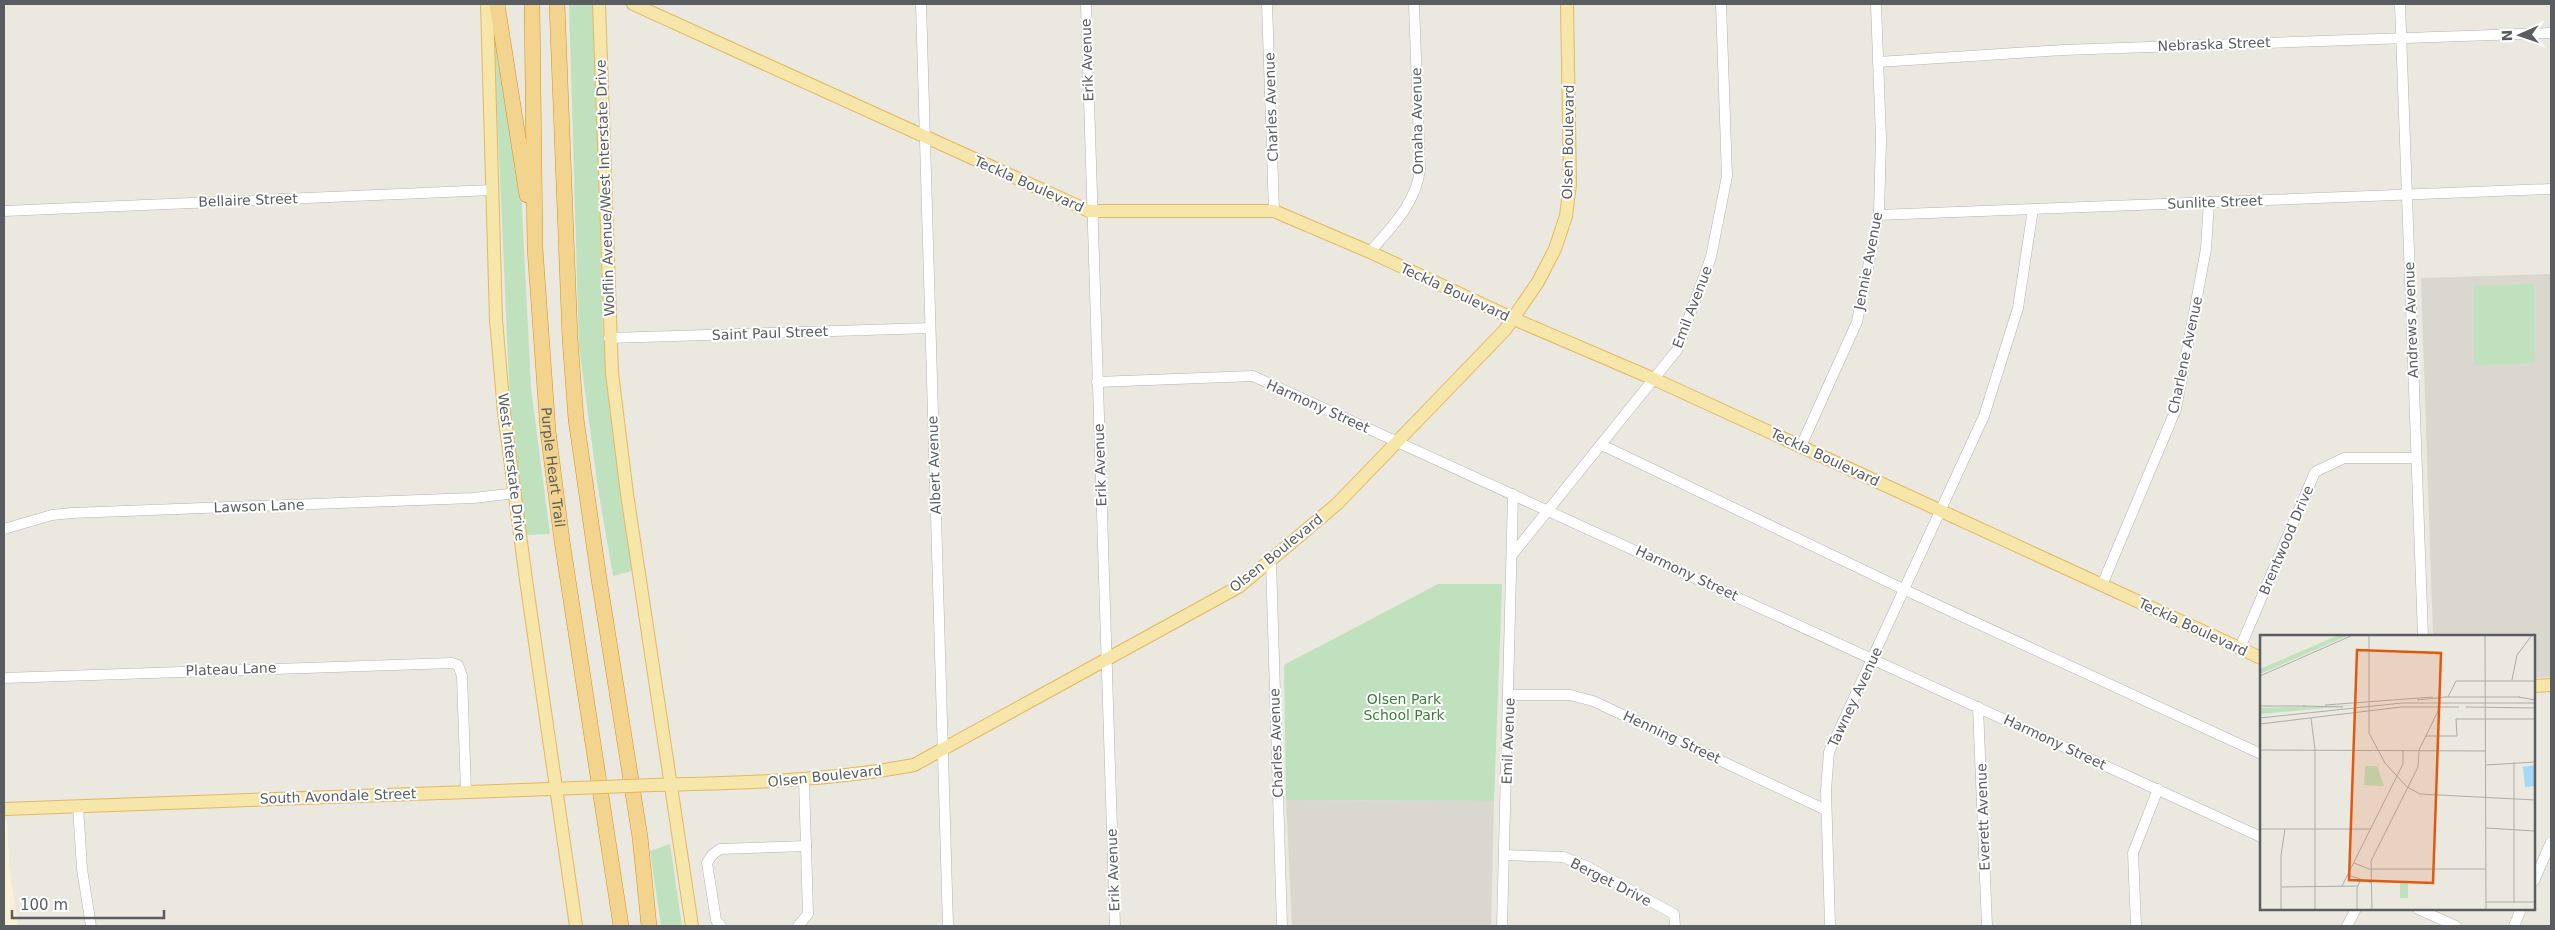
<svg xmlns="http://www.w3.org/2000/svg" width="2555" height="930" font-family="'DejaVu Sans',sans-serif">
<rect width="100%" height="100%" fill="#ebe8e0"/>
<polygon fill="#faf0d6" points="4,820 7,820 9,865 18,926 4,926"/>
<g fill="#dad7cf">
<polygon points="2551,274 2551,677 2534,678 2534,636 2433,636 2421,278"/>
<polygon points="1286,800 1494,801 1491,926 1292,926"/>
</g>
<g fill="#c0e1be">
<polygon points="569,4 593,4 603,331 632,571 613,576 598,489 579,347"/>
<polygon points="494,41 500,42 521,188 531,388 550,534 526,535 510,405"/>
<polygon points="2534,284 2535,363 2474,365 2474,286"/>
<polygon points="1438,584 1502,584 1494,801 1286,800 1284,665"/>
<polygon points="670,844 682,926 661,926 650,851"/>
</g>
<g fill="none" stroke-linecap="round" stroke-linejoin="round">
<g stroke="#b1b3b7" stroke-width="11">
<g id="minor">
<polyline points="921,4 948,926"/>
<polyline points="1086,4 1115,926"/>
<polyline points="1267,4 1274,211"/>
<polyline points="2400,4 2423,636"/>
<polyline points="1878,62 2063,50 2551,33"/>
<polyline points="4,211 492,190"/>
<polyline points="1878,215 2551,189"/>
<path d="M1370 252C1392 226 1416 204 1420 169L1414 4"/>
<polyline points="609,338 930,328"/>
<polyline points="1097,382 1253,376 2261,837"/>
<polyline points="1602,445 1905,590 2261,754"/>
<polyline points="1801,446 1857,322 1879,212 1881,139 1876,4"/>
<polyline points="4,529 52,515 72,513 473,498 516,493"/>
<polyline points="1512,555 1677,350 1711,257 1727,176 1721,4"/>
<polyline points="1271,560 1282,926"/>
<polyline points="2102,585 2176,409 2206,249 2209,202"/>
<polyline points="2240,648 2315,472 2344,458 2416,458"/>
<polyline points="4,678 452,663 458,665 462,676 466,792"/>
<polyline points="1510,695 1570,695 1593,701 1826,810"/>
<polyline points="1978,707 1987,926"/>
<polyline points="78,806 82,869 91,926"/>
<polyline points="1504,855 1563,857 1586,866 1674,914 1675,926"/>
<polyline points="2534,881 2551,842"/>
<polyline points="2418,909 2456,926"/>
<polyline points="721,926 716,920 707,863 712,855 720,849 806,846"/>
<polyline points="798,926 808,914 804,780"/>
<polyline points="1502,926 1513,494"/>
<polyline points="1830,926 1826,790 1829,752 1984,416 2018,308 2033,209"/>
<polyline points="2136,926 2133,853 2158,789"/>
<polyline points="2347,926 2356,909"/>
<polyline points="2514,926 2521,909"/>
</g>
</g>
<g stroke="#e4b760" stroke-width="14">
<g id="major">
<polyline points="487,4 496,320 504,412 526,580 576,926"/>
<polyline points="599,4 612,373 627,494 692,926"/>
<polyline points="633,4 1089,211 1274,211 1370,252 1514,319 1654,379 2261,658"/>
<polyline points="2534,686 2551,685"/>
<path d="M653 785C741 783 828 781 914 765L1240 586 1337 504 1505 330 1538 282 1555 249 1566 216 1570 184 1567 4"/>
<polyline points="4,809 577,788"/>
</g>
</g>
<g stroke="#d88f13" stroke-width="16">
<g id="highway">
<polyline points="497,4 527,195"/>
<path id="s1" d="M532 4 535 248 548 431 562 541 621 926"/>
<polyline points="557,4 570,339 576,419 599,579 640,837 649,926"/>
</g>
</g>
<use href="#minor" stroke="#fff" stroke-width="10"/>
<use href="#major" stroke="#f7e6a9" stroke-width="12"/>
<use href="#highway" stroke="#f3d48f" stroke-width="15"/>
<g stroke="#e4b760" stroke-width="14" stroke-linecap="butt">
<polyline id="major-bridge" points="577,788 653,785"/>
</g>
<use href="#major-bridge" stroke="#f7e6a9" stroke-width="12"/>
</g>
<g text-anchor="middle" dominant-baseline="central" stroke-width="4" stroke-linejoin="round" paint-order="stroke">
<g font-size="14" fill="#595d60" stroke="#fff">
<text transform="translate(2214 44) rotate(-2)">Nebraska Street</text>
<text transform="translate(1087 60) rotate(-92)">Erik Avenue</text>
<text transform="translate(1271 107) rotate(-92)">Charles Avenue</text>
<text transform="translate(1417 121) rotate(-91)">Omaha Avenue</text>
<text transform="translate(1568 142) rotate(-89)">Olsen Boulevard</text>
<text transform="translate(1029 184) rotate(24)">Teckla Boulevard</text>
<text transform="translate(605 188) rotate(-92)">Wolflin Avenue/West Interstate Drive</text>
<text transform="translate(248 200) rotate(-2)">Bellaire Street</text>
<text transform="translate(2215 202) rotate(-2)">Sunlite Street</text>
<text transform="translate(1868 261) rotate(-79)">Jennie Avenue</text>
<text transform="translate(1455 292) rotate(25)">Teckla Boulevard</text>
<text transform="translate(1692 307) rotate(-69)">Emil Avenue</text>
<text transform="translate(2411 320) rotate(-92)">Andrews Avenue</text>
<text transform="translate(770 333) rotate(-2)">Saint Paul Street</text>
<text transform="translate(2185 355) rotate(-78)">Charlene Avenue</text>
<text transform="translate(1318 406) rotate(24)">Harmony Street</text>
<text transform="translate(1825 457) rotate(25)">Teckla Boulevard</text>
<text transform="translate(934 465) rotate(-92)">Albert Avenue</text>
<text transform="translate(1100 465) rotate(-92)">Erik Avenue</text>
<text transform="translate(512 467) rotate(83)">West Interstate Drive</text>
<text stroke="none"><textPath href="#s1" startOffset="464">Purple Heart Trail</textPath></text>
<text transform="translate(259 506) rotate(-2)">Lawson Lane</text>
<text transform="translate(2286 540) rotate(-67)">Brentwood Drive</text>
<text transform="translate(1276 553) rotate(-39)">Olsen Boulevard</text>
<text transform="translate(1687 573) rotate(25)">Harmony Street</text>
<text transform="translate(2193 627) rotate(25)">Teckla Boulevard</text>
<text transform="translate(231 669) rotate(-2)">Plateau Lane</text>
<text transform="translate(1855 697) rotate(-65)">Tawney Avenue</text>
<text transform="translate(1672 737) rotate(25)">Henning Street</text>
<text transform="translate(1508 741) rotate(-88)">Emil Avenue</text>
<text transform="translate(2055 742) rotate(25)">Harmony Street</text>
<text transform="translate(1276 743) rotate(-92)">Charles Avenue</text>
<text transform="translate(825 776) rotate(-6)">Olsen Boulevard</text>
<text transform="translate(338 796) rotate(-2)">South Avondale Street</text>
<text transform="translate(1983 817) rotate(-92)">Everett Avenue</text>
<text transform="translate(1113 870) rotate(-92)">Erik Avenue</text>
<text transform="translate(1611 882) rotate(27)">Berget Drive</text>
</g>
<g font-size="14" fill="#3b7d3b" stroke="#fff">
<text x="1404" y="699">Olsen Park<tspan x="1404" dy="16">School Park</tspan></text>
</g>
</g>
<g transform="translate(2260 635)">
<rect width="275" height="275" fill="#ebe8e0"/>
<path d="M79 0H89L0 39V34ZM95 70 66 73 0 79V73ZM105 131H117L124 151 104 150ZM140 247H148V263H140Z" fill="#c0e1be"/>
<path d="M275 130V151L265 152 263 132Z" fill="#a4d8f7"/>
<path fill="none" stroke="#adaca9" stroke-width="1" d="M109 0V98L125 128 147 152 160 159 275 165M225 0 226 275M0 41 93 0M252 45 257 20 272 0M185 62H260M188 62 196 46H275M258 62 275 65M157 65 186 62M65 70 173 62M0 71H46M43 71 83 72M206 72 275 73M0 83 142 68H275M51 83 55 115V275M0 89 141 72H199M166 101H197L196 84H275M0 115 226 116M254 127V267M226 130 275 127M226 193 275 196M0 194H111M94 228 109 234H226M88 240 112 248M82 251 143 129V115M22 252 98 251M226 267H275M21 275V220L25 194M97 275V253L100 246M112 275 111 226 158 132 159 115 180 72"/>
<path fill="#e15910" fill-opacity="0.15" stroke="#e15910" stroke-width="2.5" d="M97 15 181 18 173 248 89 245Z"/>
<rect width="275" height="275" fill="none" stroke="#595d60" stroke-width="2.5"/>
</g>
<rect width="2555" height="930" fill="none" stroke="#595d60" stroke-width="10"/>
<g transform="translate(2520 35) rotate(268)" stroke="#ffffff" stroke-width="4" paint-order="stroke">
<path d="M0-4L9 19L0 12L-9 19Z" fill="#595d60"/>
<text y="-8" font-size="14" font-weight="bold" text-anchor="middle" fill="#595d60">N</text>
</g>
<path d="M12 910v8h152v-8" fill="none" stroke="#595d60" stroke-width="2.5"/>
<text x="20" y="910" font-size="15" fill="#595d60" stroke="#ffffff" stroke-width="4" paint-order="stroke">100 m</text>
</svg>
